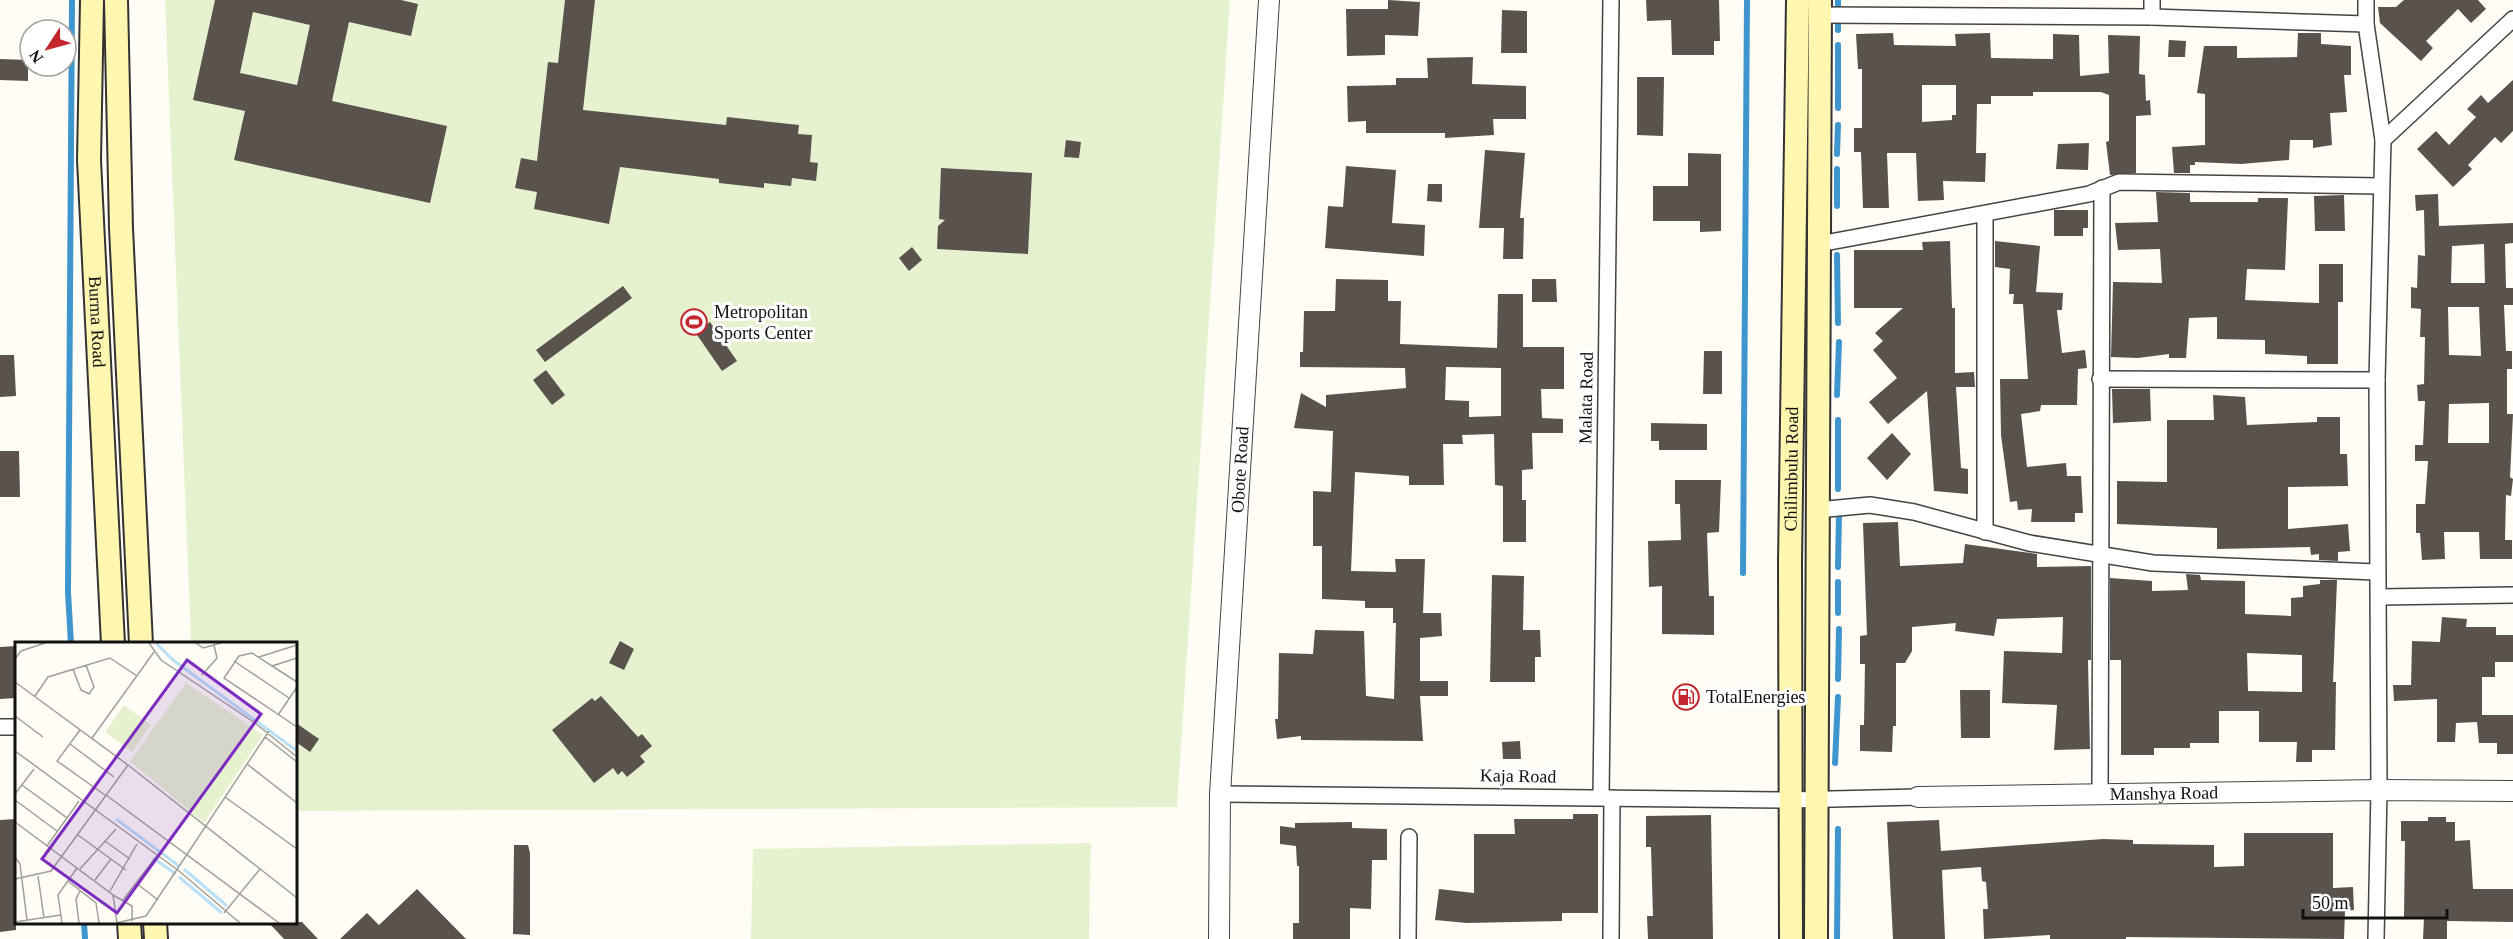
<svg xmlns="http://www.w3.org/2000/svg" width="2513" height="939" font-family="'Times New Roman',serif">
<rect width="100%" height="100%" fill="#fffdf5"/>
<g fill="#e6f2cf">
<polygon points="165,0 1230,0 1177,807 296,811 296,644 191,643"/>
<polygon points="1091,843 1089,939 751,939 753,849"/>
</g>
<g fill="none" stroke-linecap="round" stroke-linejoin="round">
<g stroke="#3f96cf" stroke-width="6">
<polyline points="1838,30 1838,0"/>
<polyline points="1838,45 1838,108"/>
<polyline points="1837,154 1838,125"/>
<polyline points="1837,206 1837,169"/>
<polyline points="1837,255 1838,323"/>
<polyline points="1837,395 1839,342"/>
<polyline points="1838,420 1838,489"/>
<polyline points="1838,567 1839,514"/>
<polyline points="1743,573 1747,0"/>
<polyline points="1838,582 1838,613"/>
<polyline points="71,644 68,592 72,0"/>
<polyline points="1838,679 1839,629"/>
<polyline points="1835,763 1838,697"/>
<polyline points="84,922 85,939"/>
<polyline points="1837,939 1838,829"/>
</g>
</g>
<g fill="#5a524d" fill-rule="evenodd">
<path d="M215 0H401L418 4 411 36 349 22 332 101 447 126 430 203 234 160 245 111 193 100ZM253 12 310 25 297 85 240 73Z"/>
<polygon points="565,0 595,0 583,110 726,125 727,117 799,125 798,134 812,135 810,162 818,163 816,181 792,178 791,186 764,183 764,188 719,183 719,179 620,167 609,224 534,209 537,192 515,188 521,158 537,161 548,62 558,63"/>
<polygon points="1388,0 1420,2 1418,36 1385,35 1385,55 1347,56 1346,9 1388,9"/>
<polygon points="1646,0 1719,0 1720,41 1714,41 1714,55 1672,55 1671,20 1647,21"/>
<polygon points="2404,0 2478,0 2486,9 2471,23 2458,9 2426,41 2433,48 2421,61 2380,23 2378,7 2396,7"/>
<polygon points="1502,10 1527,11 1527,53 1501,53"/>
<path d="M1893 33 1894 45 1956 46 1955 34 1990 33 1991 58 2053 59V34L2079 35 2080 76 2109 73 2108 35 2140 36 2139 74 2145 75 2146 101 2150 100 2151 115 2136 116V173L2110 175 2106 142 2109 141V95L2101 92H2033V96H1991V104H1977L1976 153H1986L1985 182 1943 181 1944 200 1918 201 1916 153H1887L1889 208H1863L1861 152H1854V128H1862V69H1858L1856 34ZM1922 85H1956V115H1952V120L1922 122Z"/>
<polygon points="2298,33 2321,33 2321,44 2351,46 2351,75 2344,75 2347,112 2330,113 2332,145 2313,148 2313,140 2290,140 2289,160 2241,164 2195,162 2195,165 2190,165 2190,173 2174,173 2172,147 2205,145 2205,94 2197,93 2204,46 2237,46 2237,58 2297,57"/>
<polygon points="2169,40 2186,41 2185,57 2168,57"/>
<polygon points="1473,57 1472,84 1526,86 1526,119 1493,119 1494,135 1445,138 1445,133 1366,133 1366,121 1348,122 1347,86 1396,85 1396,78 1428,78 1427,58"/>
<polygon points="0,59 28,60 28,81 0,80"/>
<polygon points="1637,77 1664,77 1663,136 1637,135"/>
<polygon points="2513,80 2513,131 2501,143 2495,137 2468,165 2472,169 2453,187 2417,149 2436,131 2449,145 2476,117 2467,109 2481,95 2488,103"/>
<polygon points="1066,140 1081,142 1079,158 1064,157"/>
<polygon points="2089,143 2088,170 2056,169 2058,144"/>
<polygon points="1485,150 1525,153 1520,218 1524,218 1523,259 1503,259 1504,228 1479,228"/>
<polygon points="1688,153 1721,154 1721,231 1700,232 1700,221 1653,221 1653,186 1688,186"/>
<polygon points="1346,166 1396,170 1392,223 1425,225 1424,256 1325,248 1328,206 1343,207"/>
<polygon points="941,168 1032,173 1028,254 937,249 938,226 945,220 939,219"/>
<polygon points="1428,184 1442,184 1442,202 1427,201"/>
<polygon points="2156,192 2190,193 2190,202 2258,202 2258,198 2288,198 2285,270 2247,269 2245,300 2319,303 2319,264 2343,264 2343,302 2338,302 2338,364 2307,364 2307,356 2265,354 2265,340 2217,339 2217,317 2189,318 2186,358 2169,358 2169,354 2138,358 2111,357 2113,282 2162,283 2160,249 2118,250 2115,223 2158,222"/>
<path d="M2438 194 2439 226 2513 223V243L2505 244 2506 288H2513V305H2504L2506 351H2512V369H2507V414H2513L2510 477 2513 479 2511 496 2506 495 2505 540H2512V559H2480L2479 532H2444L2445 559 2422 560 2420 533H2416V504H2425L2428 461H2415V445H2423L2425 401H2418L2417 385 2424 384 2425 337H2420L2421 309 2411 308V287L2417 288 2418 255 2425 256 2424 210 2416 211 2415 195ZM2484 244 2485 283H2451L2452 246ZM2448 307H2479L2481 356 2449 355ZM2489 403V443H2448L2449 404Z"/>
<polygon points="2344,195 2345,231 2315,231 2314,196"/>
<polygon points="2054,210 2088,210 2088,228 2083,228 2083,236 2054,236"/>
<polygon points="1950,241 1952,308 1955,308 1955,373 1974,372 1975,387 1956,387 1961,468 1968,469 1968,494 1934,491 1927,391 1888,424 1869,402 1897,378 1873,350 1883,341 1875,333 1903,308 1854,308 1854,250 1923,250 1922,242"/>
<polygon points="1995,241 2040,246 2036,292 2063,293 2062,310 2057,310 2062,353 2085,350 2087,368 2078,369 2077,405 2041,405 2040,411 2021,414 2027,467 2066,463 2067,476 2081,476 2083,513 2075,513 2075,522 2031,522 2032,509 2018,510 2017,501 2010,502 2001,435 2000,379 2028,379 2023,304 2013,304 2014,294 2009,294 2010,269 1995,267"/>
<polygon points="912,247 922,260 909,271 899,258"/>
<path d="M1336 279 1388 280V301H1401L1400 344 1497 348 1498 294H1523V347H1564V389H1541L1542 418 1563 419V433H1532L1533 469 1522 470V500H1526V542H1503V486L1495 485 1494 434 1462 435 1463 444H1443L1444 485H1409V476L1355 472 1351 571 1396 572 1395 559H1425L1423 613H1441L1442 636 1420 638V681H1448V696H1420L1423 741 1301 740V736L1277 739 1275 719H1278L1279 653 1313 654 1315 630 1364 631 1366 696 1394 699 1396 623H1393V608H1365V601L1322 599V546H1313V491L1331 492 1333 431 1294 428 1301 393 1326 407V395L1406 388 1405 368 1300 367V352H1303L1304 311H1335ZM1446 367 1501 368V416L1469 417V401L1445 400Z"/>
<polygon points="1532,279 1556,279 1557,302 1532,302"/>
<polygon points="623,286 632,298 545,362 536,350"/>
<polygon points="710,322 737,361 722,371 695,332"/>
<polygon points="1704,351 1722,351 1722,394 1703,394"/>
<polygon points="0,355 14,355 16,396 0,397"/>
<polygon points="546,370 565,395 552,405 533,380"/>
<polygon points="2112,389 2150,389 2151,421 2113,423"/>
<polygon points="2213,395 2245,397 2247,425 2317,422 2317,417 2340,417 2340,454 2347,454 2348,486 2288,487 2288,529 2348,524 2350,551 2338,552 2338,561 2319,560 2319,554 2311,555 2310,547 2217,549 2217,528 2117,524 2117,481 2167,482 2167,420 2214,420"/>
<polygon points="1651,423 1707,424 1707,450 1659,450 1659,441 1651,441"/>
<polygon points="1892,433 1911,454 1887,480 1867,458"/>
<polygon points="0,451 19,451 20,497 0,497"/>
<polygon points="1675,480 1721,480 1719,532 1707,533 1709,596 1714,596 1714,635 1662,634 1662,586 1649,587 1648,541 1681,540 1680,504 1675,504"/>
<polygon points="1898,522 1900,566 1963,563 1965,544 2037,554 2037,567 2091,566 2091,660 2088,660 2090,749 2054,750 2057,705 2002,703 2004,651 2062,653 2063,617 1997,619 1994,636 1955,631 1956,623 1912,627 1912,651 1905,663 1896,663 1896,726 1893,726 1892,752 1860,751 1860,725 1864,725 1865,664 1860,664 1860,636 1867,635 1863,523"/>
<path d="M2186 574 2200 575 2201 580 2245 581V614L2291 616V598L2303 597V586L2320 584V580H2337L2333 682H2336L2335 750H2312V762H2296L2297 742H2259V711H2219V743H2190V748H2154V755H2121V660H2110V578L2152 581V591L2188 590ZM2247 653 2302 655V692L2248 691Z"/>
<polygon points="1492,575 1524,576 1523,630 1540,630 1541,657 1535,657 1535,682 1490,682"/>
<polygon points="2442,617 2467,619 2466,627 2496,627 2496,635 2513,635 2513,662 2495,662 2495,677 2482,677 2482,715 2513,715 2513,754 2497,754 2497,743 2479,743 2477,722 2456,723 2455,742 2437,742 2437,699 2394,701 2393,685 2411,685 2412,641 2440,642"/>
<polygon points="620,641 634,649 624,670 609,663"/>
<polygon points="16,646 16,698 0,699 0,647"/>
<polygon points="1960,690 1990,690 1990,738 1961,738"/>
<polygon points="601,696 638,737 642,734 652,746 640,756 645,762 627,777 622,771 618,775 613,768 594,783 552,730 592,698 595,701"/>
<polygon points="296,723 319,739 310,752 296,742"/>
<polygon points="1520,741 1521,759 1503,759 1502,742"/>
<polygon points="1573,814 1598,814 1598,913 1562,913 1562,921 1467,923 1435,920 1439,889 1474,893 1474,834 1515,834 1514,819 1573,819"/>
<polygon points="1711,815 1713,939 1648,939 1647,916 1653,916 1651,847 1646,847 1646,816"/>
<polygon points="2428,817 2446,817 2446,822 2455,822 2455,841 2470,840 2473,889 2513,889 2513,922 2447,921 2447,939 2423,939 2424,918 2404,917 2405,841 2401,841 2401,821 2428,821"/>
<polygon points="16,819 16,930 0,932 0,820"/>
<polygon points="1939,820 1941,851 2103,839 2133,840 2133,844 2214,845 2214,867 2244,866 2244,833 2333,833 2333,888 2353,887 2354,910 2345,911 2344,939 2126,937 2126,939 2050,939 2050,935 1984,939 1983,909 1988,909 1986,882 1982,881 1981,867 1942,870 1945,939 1893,939 1887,822"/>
<polygon points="1352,822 1352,828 1387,829 1387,860 1372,860 1371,909 1350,908 1350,939 1293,939 1293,923 1299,923 1299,866 1297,866 1296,846 1280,844 1280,826 1295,828 1295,823"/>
<polygon points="514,845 528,845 530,853 530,935 513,934"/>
<polygon points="417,889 466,939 340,939 367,913 379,925"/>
<polygon points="268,922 302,922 318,939 284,939"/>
</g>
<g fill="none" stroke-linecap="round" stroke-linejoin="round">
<g stroke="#444" stroke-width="18">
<g id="minor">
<polyline points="2366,0 2366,24 2383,140"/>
<polyline points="1820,15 2152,17 2366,24"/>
<polyline points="2152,17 2152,0"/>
<polyline points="1985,214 1985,532"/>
<polyline points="1819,244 2089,194 2119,182 2380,186"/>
<polyline points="2100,379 2377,380"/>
<polyline points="1817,510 1870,505 1914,512 2029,543 2153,563 2376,572"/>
<polyline points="2379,597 2513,595"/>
<polyline points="0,727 16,727"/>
<polyline points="1220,794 1789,800 1918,797"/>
<polyline points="2100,795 2102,188"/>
<polyline points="1601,797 1611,0"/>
<polyline points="1408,939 1409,837"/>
<polyline points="1611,939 1612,798"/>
<polyline points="2376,939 2379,790 2377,380 2383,140 2513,19"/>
</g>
</g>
<g stroke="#444" stroke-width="22">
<g id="tertiary">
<path id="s1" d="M1918 797 2379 790 2513 791"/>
<path id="s2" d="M1219 939 1220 794 1269 0"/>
</g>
</g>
<g stroke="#333" stroke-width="26">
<g id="secondary">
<path id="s3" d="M92 0 89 160 113 644"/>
<polyline points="116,0 121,228 141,644"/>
<polyline points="129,922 130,939"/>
<polyline points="155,922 156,939"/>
<path id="s4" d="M1791 939 1790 562 1798 0"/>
<polyline points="1816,939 1820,0"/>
</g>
</g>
<use href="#minor" stroke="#fff" stroke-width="15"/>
<use href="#tertiary" stroke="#fff" stroke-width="20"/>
<use href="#secondary" stroke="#fff6b0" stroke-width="22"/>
</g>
<defs>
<g id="stadium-ring" transform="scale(1.35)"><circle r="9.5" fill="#fff" stroke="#c4262e" stroke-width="1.5"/><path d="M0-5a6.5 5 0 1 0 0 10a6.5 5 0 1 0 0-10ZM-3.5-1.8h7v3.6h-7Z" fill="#c4262e"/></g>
<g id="fuel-ring" transform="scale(1.35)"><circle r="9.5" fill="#fff" stroke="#c4262e" stroke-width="1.5"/><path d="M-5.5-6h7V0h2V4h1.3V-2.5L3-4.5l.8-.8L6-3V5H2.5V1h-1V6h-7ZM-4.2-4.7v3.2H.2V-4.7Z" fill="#c4262e"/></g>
</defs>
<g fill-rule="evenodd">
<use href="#stadium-ring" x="694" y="322"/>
<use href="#fuel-ring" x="1686" y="697"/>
</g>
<g text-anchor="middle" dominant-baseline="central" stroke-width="6" stroke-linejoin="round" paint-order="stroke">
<g font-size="18" fill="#111" stroke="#fff" text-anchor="start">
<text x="714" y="312">Metropolitan<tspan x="714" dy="21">Sports Center</tspan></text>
<text x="1706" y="697">TotalEnergies</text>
</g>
<g font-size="18" fill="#111" stroke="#fff">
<text stroke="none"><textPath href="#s3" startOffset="322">Burma Road</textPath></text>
<text transform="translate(1586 398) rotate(-89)">Malata Road</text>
<text stroke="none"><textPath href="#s2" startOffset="470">Obote Road</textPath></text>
<text stroke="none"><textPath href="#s4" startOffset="470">Chilimbulu Road</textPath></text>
<text transform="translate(1518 776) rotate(1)">Kaja Road</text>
<text stroke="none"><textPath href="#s1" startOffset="246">Manshya Road</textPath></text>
</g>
</g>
<g transform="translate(15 642)">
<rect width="282" height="282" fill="#fffdf5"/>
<path d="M171 41 248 93 189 181 115 119ZM109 63 136 83 117 110 90 90Z" fill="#e6f2cf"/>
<path fill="none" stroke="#b9e0f7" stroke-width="3" d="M141 1 158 18 282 109M101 177 164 224M138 216 161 232M169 227 212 264M164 235 207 271"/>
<path fill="none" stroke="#a09f9a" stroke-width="1.5" d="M134 1 146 18 240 81 282 115M181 1 188 6 206 1M244 15 282 3M0 17 6 9 30 1M219 19 274 56M257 24 282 16M58 27 66 48 74 52 79 45 71 23M187 33 202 16 199 3M0 40 113 123 282 256M282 40 237 11 224 14 209 36 282 85M20 54 33 35 95 16 122 34M263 73 282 45M0 74 28 95M65 88 42 119 90 153M250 95 282 120M77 96 139 10M55 102 99 135M0 109 164 229 225 281M232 122 282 161M7 143 52 176 32 204M0 152 19 127M91 153 264 281M210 155 282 207M0 158 42 189M52 176 64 159M0 180 98 253 102 281M63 193 111 228M90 199 115 217M0 215 5 222 12 278M65 227 101 187M23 234 29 276M0 237 36 229 113 123M80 238 96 217M53 239 81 261 84 281M121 241 143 258M95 249 122 202M98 253 117 264V279M108 258 141 215M209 271 245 227M0 280 46 273M47 281 43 253 62 226M64 281 61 257 65 249M101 281 131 274 254 89"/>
<path fill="#7b2cbf" fill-opacity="0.15" stroke="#7b2cbf" stroke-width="3" d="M172 18 246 72 102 271 27 217Z"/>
<rect width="282" height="282" fill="none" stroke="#111" stroke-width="3"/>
</g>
<g transform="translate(48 48) rotate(234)"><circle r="28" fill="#ffffff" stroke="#a0a0a0" stroke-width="1.5"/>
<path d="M0-4.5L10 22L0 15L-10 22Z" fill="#c4262e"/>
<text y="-9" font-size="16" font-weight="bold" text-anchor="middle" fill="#111111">N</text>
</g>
<path d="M2303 909v9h144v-9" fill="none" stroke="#111111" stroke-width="3"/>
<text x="2312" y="909" font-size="18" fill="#111111" stroke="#ffffff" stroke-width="4.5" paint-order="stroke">50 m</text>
</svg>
